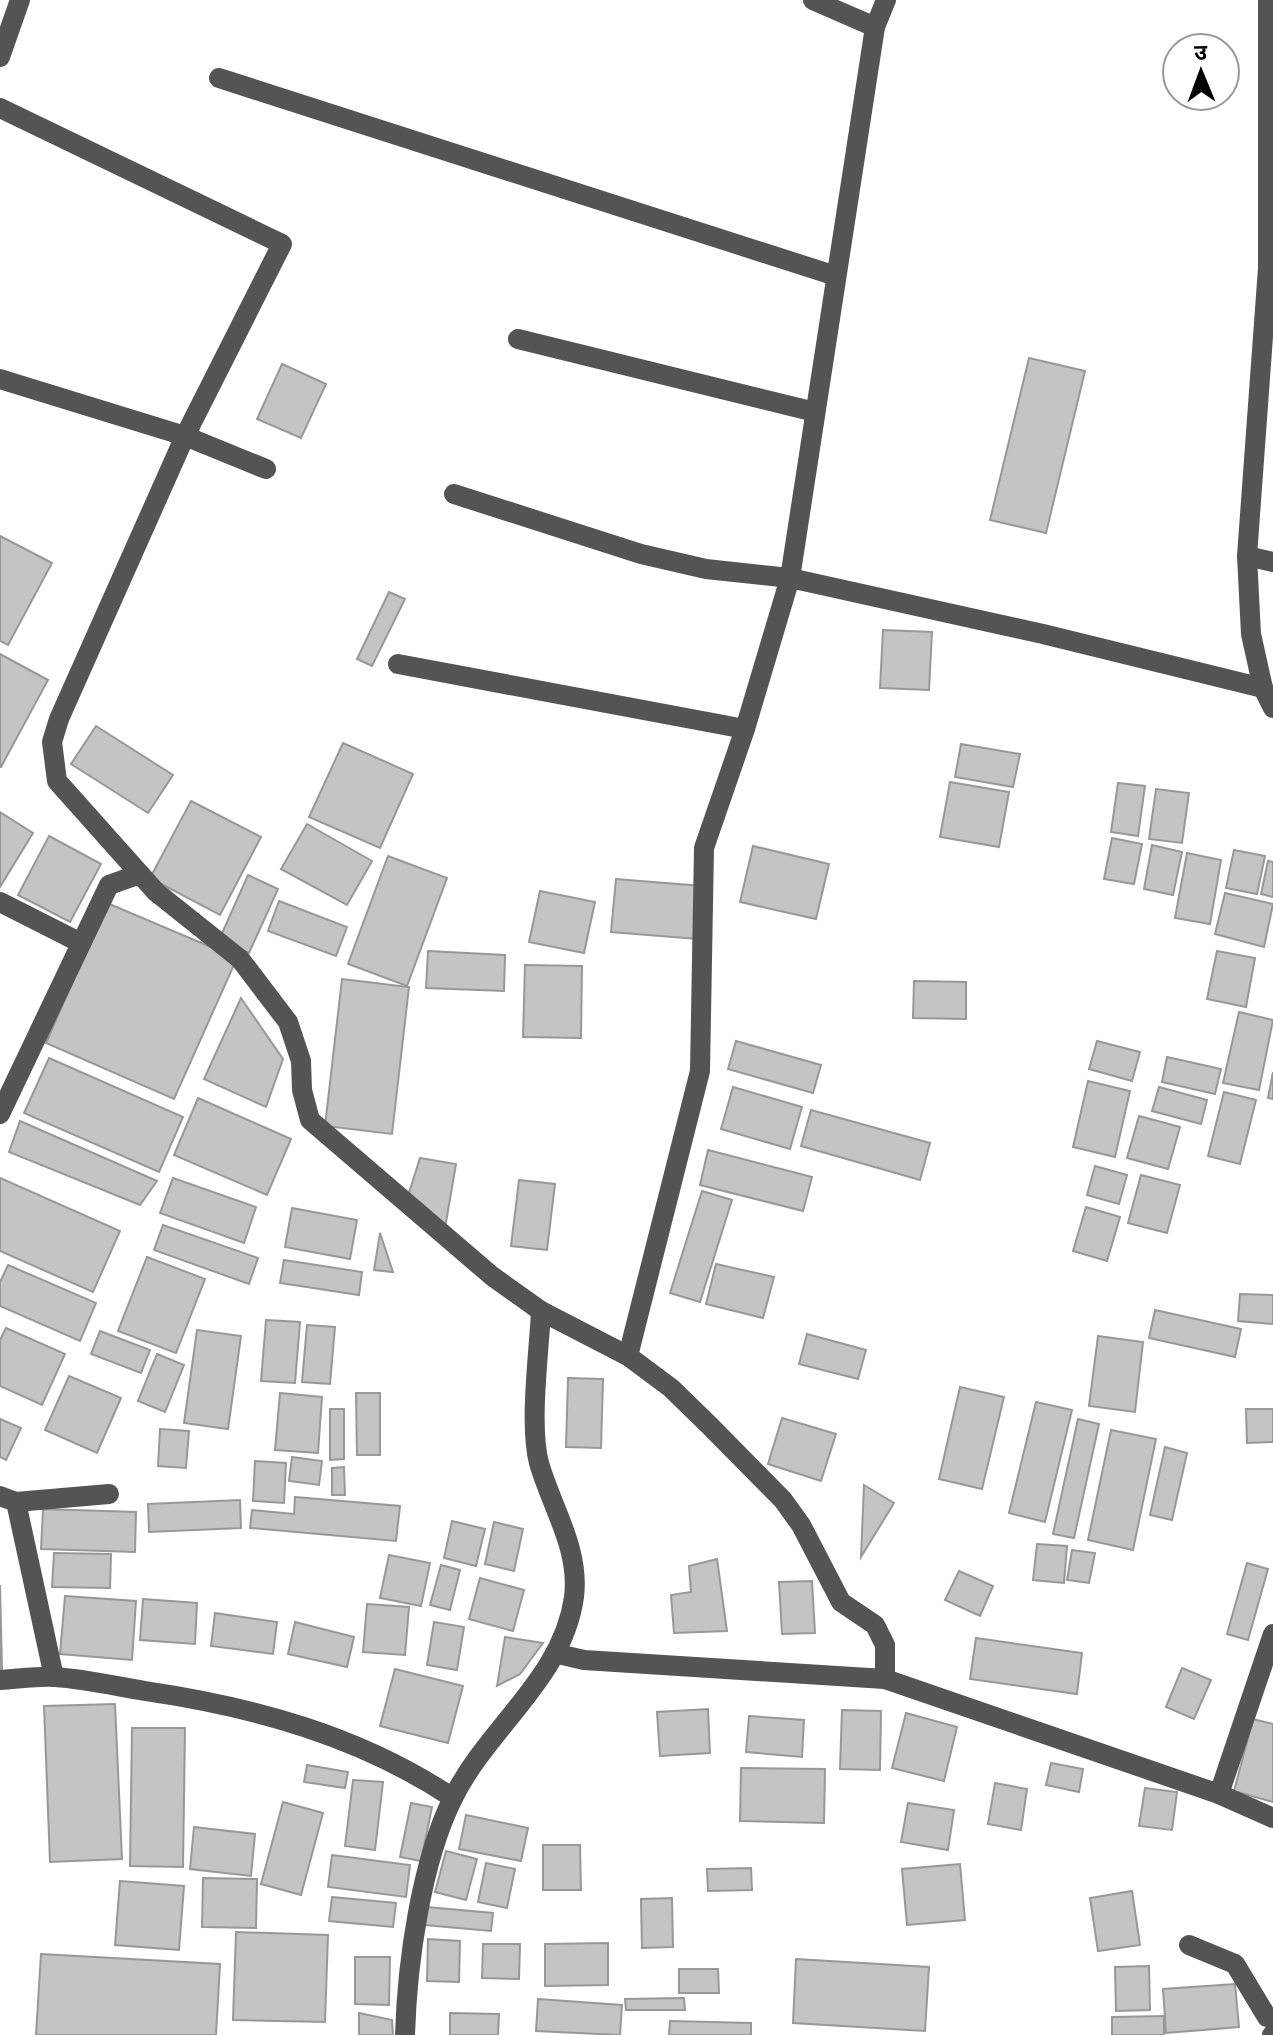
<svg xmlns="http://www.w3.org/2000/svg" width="1273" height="2035" font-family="'Exo 2','Noto Sans Devanagari',sans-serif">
<rect width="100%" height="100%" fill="#fff"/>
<g fill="#c4c4c4" stroke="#989898" stroke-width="2">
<polygon points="1029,358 1085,371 1046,533 990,520"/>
<polygon points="282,364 326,384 301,438 257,419"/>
<polygon points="0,536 52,563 8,645 0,641"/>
<polygon points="389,592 405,599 372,666 357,659"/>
<polygon points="883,630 932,632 929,690 880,688"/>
<polygon points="0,654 48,680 1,767 0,767"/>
<polygon points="96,726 173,775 148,813 71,764"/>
<polygon points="343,743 413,774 380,848 309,817"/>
<polygon points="961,744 1020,754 1013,787 955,777"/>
<polygon points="950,782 1009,792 999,847 940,837"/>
<polygon points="1118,783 1145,786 1138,836 1111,832"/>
<polygon points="1156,789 1189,793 1182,843 1149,839"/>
<polygon points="191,801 261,837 220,915 150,878"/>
<polygon points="0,812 33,833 0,887"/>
<polygon points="307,824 372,861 347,905 281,869"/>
<polygon points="49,836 101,864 70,922 18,895"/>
<polygon points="1112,838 1142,844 1134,884 1104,879"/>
<polygon points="1152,845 1182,852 1173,895 1144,889"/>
<polygon points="753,846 829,864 816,919 740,902"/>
<polygon points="1234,850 1265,856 1257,894 1226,888"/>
<polygon points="1187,853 1221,860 1210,924 1175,918"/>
<polygon points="388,856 447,878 407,986 348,964"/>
<polygon points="1268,861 1273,862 1273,897 1261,894"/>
<polygon points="248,875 278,889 249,953 219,940"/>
<polygon points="616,879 702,886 697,939 611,932"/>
<polygon points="540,891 595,902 584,953 529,942"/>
<polygon points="1225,893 1273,904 1264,947 1215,934"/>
<polygon points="279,901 347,927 336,956 268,931"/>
<polygon points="107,903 237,958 174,1099 46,1043"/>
<polygon points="428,951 505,955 504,991 426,988"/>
<polygon points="1217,951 1255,958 1246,1007 1207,999"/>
<polygon points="525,965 582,966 581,1038 523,1037"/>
<polygon points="342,979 409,987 392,1134 325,1126"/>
<polygon points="914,981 966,982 966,1019 913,1018"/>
<polygon points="241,998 283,1059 266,1107 204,1079"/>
<polygon points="1239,1012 1273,1020 1259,1090 1223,1083"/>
<polygon points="736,1041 821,1065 813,1093 728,1069"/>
<polygon points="1097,1041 1140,1052 1132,1081 1089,1069"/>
<polygon points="1167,1057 1221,1069 1215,1094 1162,1082"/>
<polygon points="49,1058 183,1117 159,1172 24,1113"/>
<polygon points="1273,1072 1273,1099 1268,1098"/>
<polygon points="1088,1081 1130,1091 1115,1157 1073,1147"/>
<polygon points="733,1087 802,1107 790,1149 721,1129"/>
<polygon points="1159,1087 1207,1100 1201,1124 1152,1111"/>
<polygon points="1224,1092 1256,1100 1240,1164 1208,1156"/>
<polygon points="198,1098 291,1139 267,1195 174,1155"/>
<polygon points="811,1110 930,1143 920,1180 801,1146"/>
<polygon points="1139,1116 1180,1127 1168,1169 1127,1158"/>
<polygon points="20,1121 157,1181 140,1205 9,1152"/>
<polygon points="708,1150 812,1177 803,1211 700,1185"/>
<polygon points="420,1158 456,1164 445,1228 408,1196"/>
<polygon points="1095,1166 1127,1175 1119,1204 1087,1195"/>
<polygon points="1141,1175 1180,1185 1167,1233 1128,1223"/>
<polygon points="0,1178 120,1231 93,1292 0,1251"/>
<polygon points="173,1178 256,1207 244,1243 160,1213"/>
<polygon points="519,1180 555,1184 547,1250 511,1246"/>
<polygon points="702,1191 732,1200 700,1302 670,1293"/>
<polygon points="1086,1207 1120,1217 1107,1261 1073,1251"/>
<polygon points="292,1208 357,1220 350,1259 285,1247"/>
<polygon points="163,1225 258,1258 249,1284 154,1250"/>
<polygon points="380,1233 393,1272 374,1270"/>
<polygon points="147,1257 205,1279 176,1353 118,1331"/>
<polygon points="284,1260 362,1272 359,1295 280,1283"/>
<polygon points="716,1264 774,1277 763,1318 706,1304"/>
<polygon points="8,1265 96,1303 80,1341 0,1306 0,1282"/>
<polygon points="1240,1294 1273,1295 1273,1324 1238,1321"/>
<polygon points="1155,1310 1241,1329 1235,1357 1149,1338"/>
<polygon points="266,1320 300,1322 295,1383 261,1381"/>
<polygon points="307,1325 335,1327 330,1384 302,1382"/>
<polygon points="6,1328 65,1354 42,1405 0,1386 0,1340"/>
<polygon points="197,1330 241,1336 228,1429 184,1423"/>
<polygon points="100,1331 150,1350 141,1373 91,1354"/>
<polygon points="807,1334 866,1350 858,1379 799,1364"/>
<polygon points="1098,1336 1143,1342 1135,1412 1089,1406"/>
<polygon points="157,1354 184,1365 165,1412 138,1401"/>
<polygon points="69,1376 121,1398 97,1453 45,1430"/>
<polygon points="568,1378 603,1379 601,1448 566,1447"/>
<polygon points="960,1387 1004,1397 982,1489 939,1479"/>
<polygon points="280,1393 322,1397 318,1453 275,1450"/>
<polygon points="356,1393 380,1393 380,1455 357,1455"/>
<polygon points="1036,1402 1072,1410 1045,1522 1009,1513"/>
<polygon points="330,1409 344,1409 344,1459 330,1460"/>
<polygon points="1246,1409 1273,1409 1273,1442 1247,1443"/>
<polygon points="782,1418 836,1434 821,1481 768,1464"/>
<polygon points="0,1419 21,1428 6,1460 0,1457"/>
<polygon points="1078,1419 1099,1424 1074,1538 1053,1534"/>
<polygon points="160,1429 189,1431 186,1468 158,1466"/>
<polygon points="1111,1430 1156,1439 1133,1550 1088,1540"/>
<polygon points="1165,1447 1187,1453 1172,1520 1150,1515"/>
<polygon points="292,1457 322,1461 319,1485 289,1481"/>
<polygon points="255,1461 286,1463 284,1503 253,1501"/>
<polygon points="344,1467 345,1495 332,1495 332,1468"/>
<polygon points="864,1485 894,1503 861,1557"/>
<polygon points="295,1497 400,1506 396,1541 250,1528 252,1510 294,1514"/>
<polygon points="240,1500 241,1528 149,1532 148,1504"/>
<polygon points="43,1509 136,1512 135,1552 41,1549"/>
<polygon points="452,1521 485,1529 476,1566 444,1558"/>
<polygon points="494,1522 523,1529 514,1571 485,1564"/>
<polygon points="1037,1544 1067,1546 1064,1583 1033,1580"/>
<polygon points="1072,1550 1095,1553 1089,1583 1067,1580"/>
<polygon points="54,1553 111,1554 110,1588 52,1587"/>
<polygon points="389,1555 430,1563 421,1606 380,1598"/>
<polygon points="717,1559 727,1631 674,1633 671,1595 691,1592 689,1566"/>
<polygon points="1247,1563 1268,1569 1248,1640 1227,1634"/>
<polygon points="441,1565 460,1570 450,1610 430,1605"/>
<polygon points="959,1571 993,1586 980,1616 945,1600"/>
<polygon points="480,1578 524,1590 513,1631 469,1619"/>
<polygon points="812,1581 815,1633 782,1634 779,1582"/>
<polygon points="0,1585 2,1669 0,1669"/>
<polygon points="65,1596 136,1601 132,1660 60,1654"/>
<polygon points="143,1599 197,1603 195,1644 140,1640"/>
<polygon points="367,1604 409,1607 405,1655 363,1652"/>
<polygon points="215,1613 277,1622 273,1654 211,1646"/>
<polygon points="295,1622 354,1637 347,1667 288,1654"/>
<polygon points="434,1622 464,1627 457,1670 427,1665"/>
<polygon points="505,1637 543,1643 520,1674 497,1686"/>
<polygon points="976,1638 1082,1653 1077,1694 970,1679"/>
<polygon points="1182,1668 1211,1680 1194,1719 1166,1707"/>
<polygon points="395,1669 463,1686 448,1743 380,1726"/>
<polygon points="115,1704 122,1859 50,1862 44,1706"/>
<polygon points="708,1709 710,1753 660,1756 657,1712"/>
<polygon points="842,1710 881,1711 880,1770 840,1769"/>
<polygon points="906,1713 957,1727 944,1781 892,1768"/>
<polygon points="749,1716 804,1720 802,1757 746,1752"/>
<polygon points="1253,1719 1273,1724 1273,1802 1234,1791"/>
<polygon points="132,1728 185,1728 183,1867 130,1866"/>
<polygon points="1051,1763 1083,1769 1079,1792 1046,1785"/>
<polygon points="307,1765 348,1772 345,1788 304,1782"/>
<polygon points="741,1768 825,1769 824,1823 740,1821"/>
<polygon points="353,1780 383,1782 375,1850 345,1846"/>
<polygon points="995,1783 1027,1789 1021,1830 988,1824"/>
<polygon points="1145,1788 1177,1792 1172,1830 1139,1826"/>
<polygon points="283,1802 323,1813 301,1895 261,1884"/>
<polygon points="411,1803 432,1807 421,1861 400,1857"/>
<polygon points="908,1803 954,1810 948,1850 901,1842"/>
<polygon points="466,1815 528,1828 521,1861 459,1849"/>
<polygon points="194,1827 255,1834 251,1876 190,1869"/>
<polygon points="543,1845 580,1845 581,1890 543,1890"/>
<polygon points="446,1851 477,1859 466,1900 435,1892"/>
<polygon points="332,1855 410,1865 406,1897 328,1887"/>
<polygon points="486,1863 515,1869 507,1908 478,1902"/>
<polygon points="960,1864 965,1920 907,1925 902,1869"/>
<polygon points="751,1868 752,1890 708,1891 707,1869"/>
<polygon points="203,1878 257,1879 256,1928 202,1927"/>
<polygon points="120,1881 184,1886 179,1950 115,1945"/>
<polygon points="1132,1891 1140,1945 1098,1951 1090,1898"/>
<polygon points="332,1897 396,1903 393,1927 329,1921"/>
<polygon points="672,1898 673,1947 642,1948 641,1899"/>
<polygon points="427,1907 493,1913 491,1931 425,1925"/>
<polygon points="236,1932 328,1935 325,2022 233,2020"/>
<polygon points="428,1939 460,1941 459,1982 427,1981"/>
<polygon points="608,1943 608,1985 545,1986 545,1944"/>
<polygon points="483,1944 520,1944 519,1979 482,1978"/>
<polygon points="41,1954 220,1964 216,2035 36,2035"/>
<polygon points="355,1957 390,1957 389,2005 355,2004"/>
<polygon points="796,1959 929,1967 925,2031 793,2023"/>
<polygon points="1149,1966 1150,2010 1116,2011 1115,1967"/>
<polygon points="679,1969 718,1969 719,1993 679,1993"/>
<polygon points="1235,1984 1239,2027 1166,2033 1163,1989"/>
<polygon points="684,1998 685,2010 626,2010 625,1999"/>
<polygon points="538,1999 622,2005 620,2035 536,2031"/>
<polygon points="359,2013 392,2020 393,2035 359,2035"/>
<polygon points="450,2013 499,2014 498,2035 450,2035"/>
<polygon points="1164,2016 1164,2035 1112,2035 1112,2017"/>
<polygon points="670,2021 751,2023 751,2035 669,2035"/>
</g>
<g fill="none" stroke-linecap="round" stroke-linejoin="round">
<g stroke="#545454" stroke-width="20">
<polyline points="813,0 875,27"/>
<polyline points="1268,0 1268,268 1247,556 1251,634 1263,688 1273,708"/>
<polyline points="0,57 20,0"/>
<polyline points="219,78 836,276"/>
<polyline points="0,108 282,244 185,436 59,719 52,742 57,781 156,892 240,959 288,1022 301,1061 302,1090 310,1120 492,1276 541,1311 628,1356 671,1388 709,1425 783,1500 801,1525 841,1602 875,1625 885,1645 885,1679 1219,1794 1273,1818"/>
<polyline points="518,339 815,412"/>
<polyline points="0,379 185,436 266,469"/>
<polyline points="454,494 641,554 706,569 790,578 1043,634 1263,688"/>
<polyline points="1247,556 1273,562"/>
<polyline points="398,664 745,729"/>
<polyline points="0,902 81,943"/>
<polyline points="0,1114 109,885 140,874"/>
<polyline points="628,1356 700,1071 704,848 745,729 790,578 875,27 886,0"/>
<polyline points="0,1496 16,1502 109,1494"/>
<polyline points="16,1502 54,1677"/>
<polyline points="558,1654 584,1660 885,1679"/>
<path d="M0 1680C18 1679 37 1676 55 1677 85 1679 115 1686 145 1691 254 1707 360 1736 453 1798"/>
<polyline points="1219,1794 1273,1634"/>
<polyline points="1189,1945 1235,1964 1267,2017 1273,2018"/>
<path d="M405 2035C407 1964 421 1862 453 1798 488 1727 563 1678 574 1597 580 1549 552 1508 539 1463 529 1425 539 1353 541 1311"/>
<polyline points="1272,2035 1273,2034"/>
</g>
</g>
<g transform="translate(1201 72) rotate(359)"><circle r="38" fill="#ffffff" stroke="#999999" stroke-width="2"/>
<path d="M0-6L14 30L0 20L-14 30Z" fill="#000000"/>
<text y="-12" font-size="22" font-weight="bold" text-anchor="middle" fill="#000000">उ</text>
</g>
</svg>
